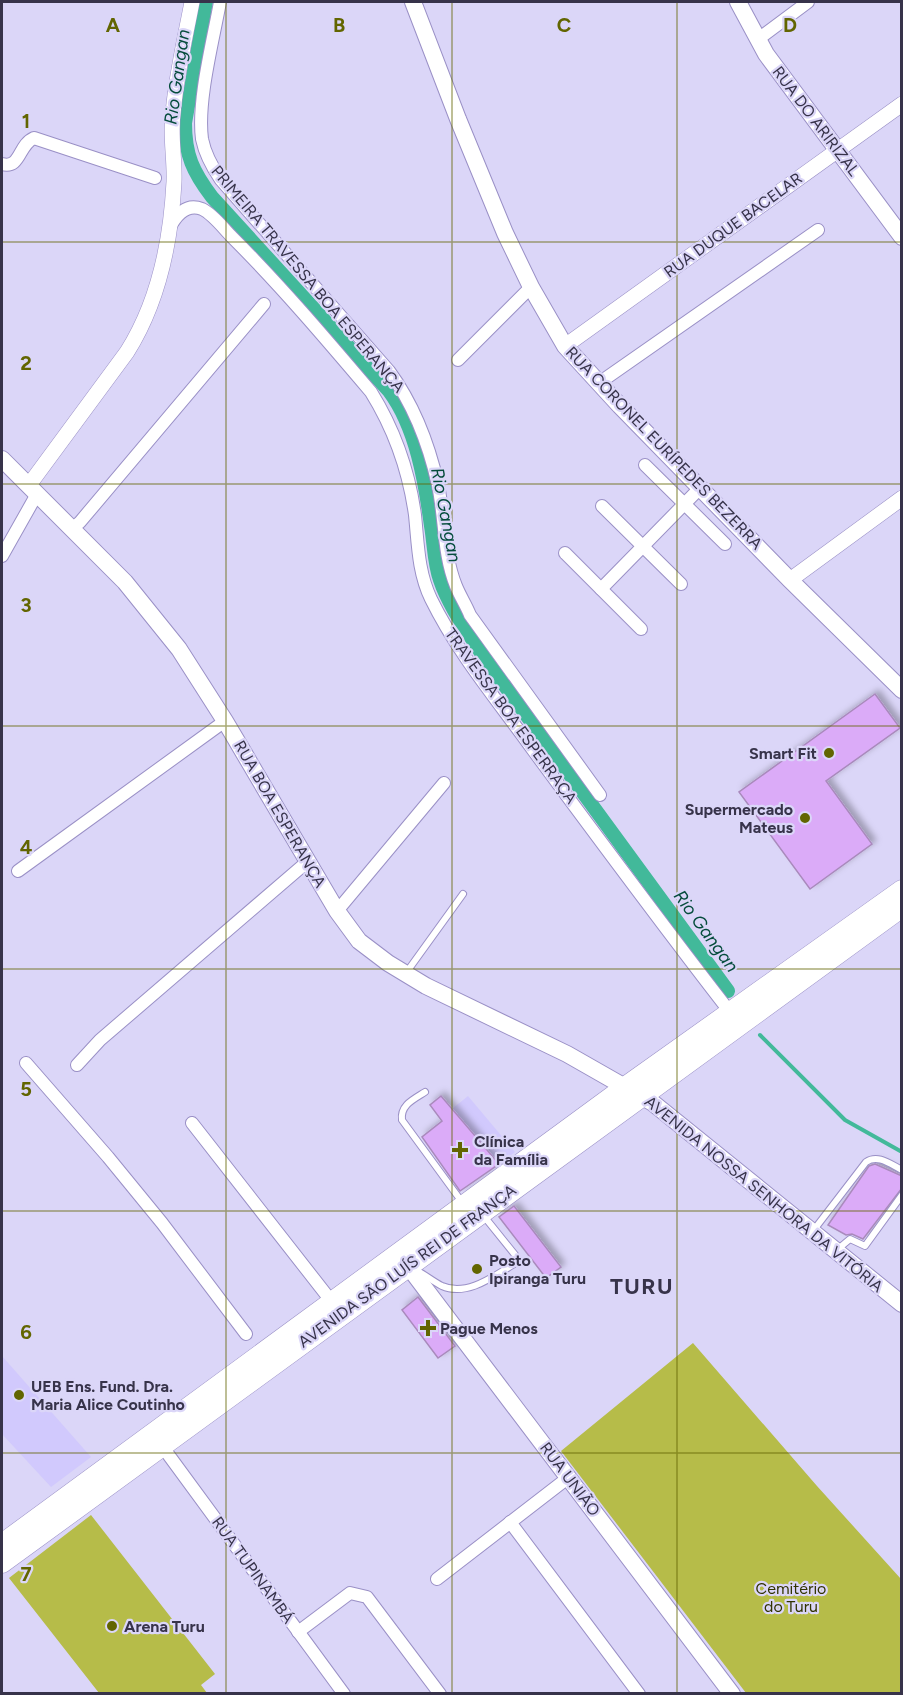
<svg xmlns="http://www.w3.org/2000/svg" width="903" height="1695" font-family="Figtree,sans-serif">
<defs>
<filter id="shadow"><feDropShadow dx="4" dy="-4" stdDeviation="3" flood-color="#0004"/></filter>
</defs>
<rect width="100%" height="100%" fill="#dbd6f8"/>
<g fill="#d1c9fd">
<polygon points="468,1096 515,1152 499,1164 452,1109"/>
<polygon points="2,1356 91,1457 51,1487 2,1434"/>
</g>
<g fill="#b6bc49">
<polygon points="693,1343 817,1486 901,1579 901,1693 746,1693 561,1451"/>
<polygon points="91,1515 215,1674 201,1685 207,1693 99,1693 9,1578"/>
</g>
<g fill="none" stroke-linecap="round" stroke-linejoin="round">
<polyline stroke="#42b99a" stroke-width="4" points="760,1035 845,1120 902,1152"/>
<path stroke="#42b99a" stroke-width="14" d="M206 2 185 123C185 155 193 172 212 197L389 391C416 427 425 481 431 526 434 543 434 563 440 580 449 607 468 632 483 656L728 991"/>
</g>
<g fill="#dbabf8" stroke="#a98abc" stroke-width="1.5" filter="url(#shadow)">
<polygon points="875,694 900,728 826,781 872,844 810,889 739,792"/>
<polygon points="441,1096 499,1164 460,1191 422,1137 442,1121 430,1105"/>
<polygon points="875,1164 902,1176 902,1188 863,1239 852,1234 846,1235 828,1225 869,1166"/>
<polygon points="514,1206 561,1267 546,1278 499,1217"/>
<polygon points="418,1297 455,1346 438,1358 402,1310"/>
</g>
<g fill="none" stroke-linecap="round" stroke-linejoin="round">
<g stroke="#9a90c6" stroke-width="8">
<g id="service">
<polyline points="406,973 463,894"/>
<path d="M425 1092C414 1099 400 1105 402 1120L462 1202"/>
<path d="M813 1231 866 1162C878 1154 890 1164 902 1170"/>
<polyline points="838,1249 850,1239 865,1246 902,1195"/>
<path d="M421 1273C428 1277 434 1282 442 1286 467 1297 494 1276 514 1264L517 1261 516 1256 483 1215"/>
</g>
</g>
<g stroke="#9a90c6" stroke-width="14">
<g id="minor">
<path d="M220 2C213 41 197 101 202 139 205 154 212 167 221 180L389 371C414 405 429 445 438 485 445 518 443 554 456 586 460 596 466 605 470 615L600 795"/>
<polyline points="757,40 808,2"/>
<path d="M2 164C21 169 18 145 34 138L155 178"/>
<path d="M170 227C177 214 187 203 202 209 213 214 224 229 232 237 281 286 326 339 371 392 394 429 409 472 415 515 418 544 418 572 431 599 458 654 498 701 533 750 598 838 663 926 730 1012"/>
<polyline points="458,360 531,287"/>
<polyline points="599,383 818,230"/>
<polyline points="645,465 725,544"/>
<polyline points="602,506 681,584"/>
<polyline points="73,528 80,522 264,304"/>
<polyline points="565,553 641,629"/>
<polyline points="2,556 37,494"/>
<polyline points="601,589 700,488"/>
<polyline points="18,871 225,721"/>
<polyline points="337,911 444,783"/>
<polyline points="26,1063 108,1157 162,1223 246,1334"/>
<polyline points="77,1065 100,1040 307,862"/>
<polyline points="192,1123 332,1302"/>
<polyline points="162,1446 344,1694"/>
<polyline points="510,1522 639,1694"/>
<polyline points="437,1579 569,1477"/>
<polyline points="298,1632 350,1593 367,1597 440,1694"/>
</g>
</g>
<g stroke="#9a90c6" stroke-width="16">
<g id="tertiary">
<polyline points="565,346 902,104"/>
<path d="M29 485 127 352C158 303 171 240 174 182 175 159 170 136 173 114 176 76 185 39 192 2"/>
<polyline points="790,580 902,498"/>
</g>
</g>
<g stroke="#9a90c6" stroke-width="18">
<g id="secondary">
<polyline points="413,2 458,119 505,233 531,287 565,346 620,406 790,580 902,690"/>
<polyline points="738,2 766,54 902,237"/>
<polyline points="2,459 125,582 179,649 225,721 337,911 359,941 388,963 426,986 567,1054 653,1103 902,1304"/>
<polyline points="408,1266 732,1694"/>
</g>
</g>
<g stroke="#9a90c6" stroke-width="21">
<g id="primary">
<polyline points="2,1544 625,1087 902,890"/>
<polyline points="2,1563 902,907"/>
</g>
</g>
<use href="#service" stroke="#fff" stroke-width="6"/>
<use href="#minor" stroke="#fff" stroke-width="12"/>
<use href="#tertiary" stroke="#fff" stroke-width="15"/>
<use href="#secondary" stroke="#fff" stroke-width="16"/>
<use href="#primary" stroke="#fff" stroke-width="20"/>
</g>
<path fill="none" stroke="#626500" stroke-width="1.5" stroke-opacity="0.55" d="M226 2V1694M452 2V1694M677 2V1694M2 242H902M2 484H902M2 726H902M2 969H902M2 1211H902M2 1453H902"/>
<g fill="#626500" stroke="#dbd6f8" stroke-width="2">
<circle cx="829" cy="753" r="6"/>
<circle cx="805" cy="818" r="6"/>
<path d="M457 1141h6v6h6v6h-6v6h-6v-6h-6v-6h6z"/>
<circle cx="477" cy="1269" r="6"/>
<path d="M425 1319h6v6h6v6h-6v6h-6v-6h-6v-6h6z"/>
<circle cx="19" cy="1395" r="6"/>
<circle cx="112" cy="1626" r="6"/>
</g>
<g text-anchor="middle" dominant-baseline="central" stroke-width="4.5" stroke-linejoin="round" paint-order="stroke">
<g font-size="16" fill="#37334a" stroke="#dbd6f8">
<text transform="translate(816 121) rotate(53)">RUA DO ARIRIZAL</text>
<text transform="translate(733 225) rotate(-36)">RUA DUQUE BACELAR</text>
<text transform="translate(308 279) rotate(50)">PRIMEIRA TRAVESSA BOA ESPERANÇA</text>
<text transform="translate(664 448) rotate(46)">RUA CORONEL EURÍPEDES BEZERRA</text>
<text transform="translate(511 716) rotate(54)">TRAVESSA BOA ESPERRAÇA</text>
<text transform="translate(280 814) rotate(60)">RUA BOA ESPERANÇA</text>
<text transform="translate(764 1194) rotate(39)">AVENIDA NOSSA SENHORA DA VITÓRIA</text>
<text transform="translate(407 1266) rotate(-36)">AVENIDA SÃO LUÍS REI DE FRANÇA</text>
<text transform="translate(570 1479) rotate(53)">RUA UNIÃO</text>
<text transform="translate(253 1570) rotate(54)">RUA TUPINAMBÁ</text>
</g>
<g font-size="16" font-weight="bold" fill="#37334a" stroke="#dbd6f8" text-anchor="start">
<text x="817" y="753" text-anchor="end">Smart Fit</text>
<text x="793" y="809" text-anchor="end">Supermercado<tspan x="793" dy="18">Mateus</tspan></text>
<text x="474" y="1141">Clínica<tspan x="474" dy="18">da Família</tspan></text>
<text x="489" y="1260">Posto<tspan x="489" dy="18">Ipiranga Turu</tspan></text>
<text x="440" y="1328">Pague Menos</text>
<text x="31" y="1386">UEB Ens. Fund. Dra.<tspan x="31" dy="18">Maria Alice Coutinho</tspan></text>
<text x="124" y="1626">Arena Turu</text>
</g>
<g font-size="16" fill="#313300" stroke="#dbd6f8">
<text x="791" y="1588">Cemitério<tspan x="791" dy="18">do Turu</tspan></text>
</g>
<g font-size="18" font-style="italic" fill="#054c3c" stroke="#dbd6f8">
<text transform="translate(177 77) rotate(-82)">Rio Gangan</text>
<text transform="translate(446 515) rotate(79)">Rio Gangan</text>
<text transform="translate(706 931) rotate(54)">Rio Gangan</text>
</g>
<g font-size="22" font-weight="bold" letter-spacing="1.5" fill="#37334a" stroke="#dbd6f8">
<text x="642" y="1286">TURU</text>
</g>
</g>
<g font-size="20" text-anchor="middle" font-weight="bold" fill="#626500" stroke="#dbd6f8" stroke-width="4.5" stroke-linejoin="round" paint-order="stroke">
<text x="113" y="32">A</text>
<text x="339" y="32">B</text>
<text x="564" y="32">C</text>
<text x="790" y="32">D</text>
<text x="26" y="128">1</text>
<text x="26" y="370">2</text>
<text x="26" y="612">3</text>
<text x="26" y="854">4</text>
<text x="26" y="1096">5</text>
<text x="26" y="1339">6</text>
<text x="26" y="1581">7</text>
</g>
<rect width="903" height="1695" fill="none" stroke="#37334a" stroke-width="6"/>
</svg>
